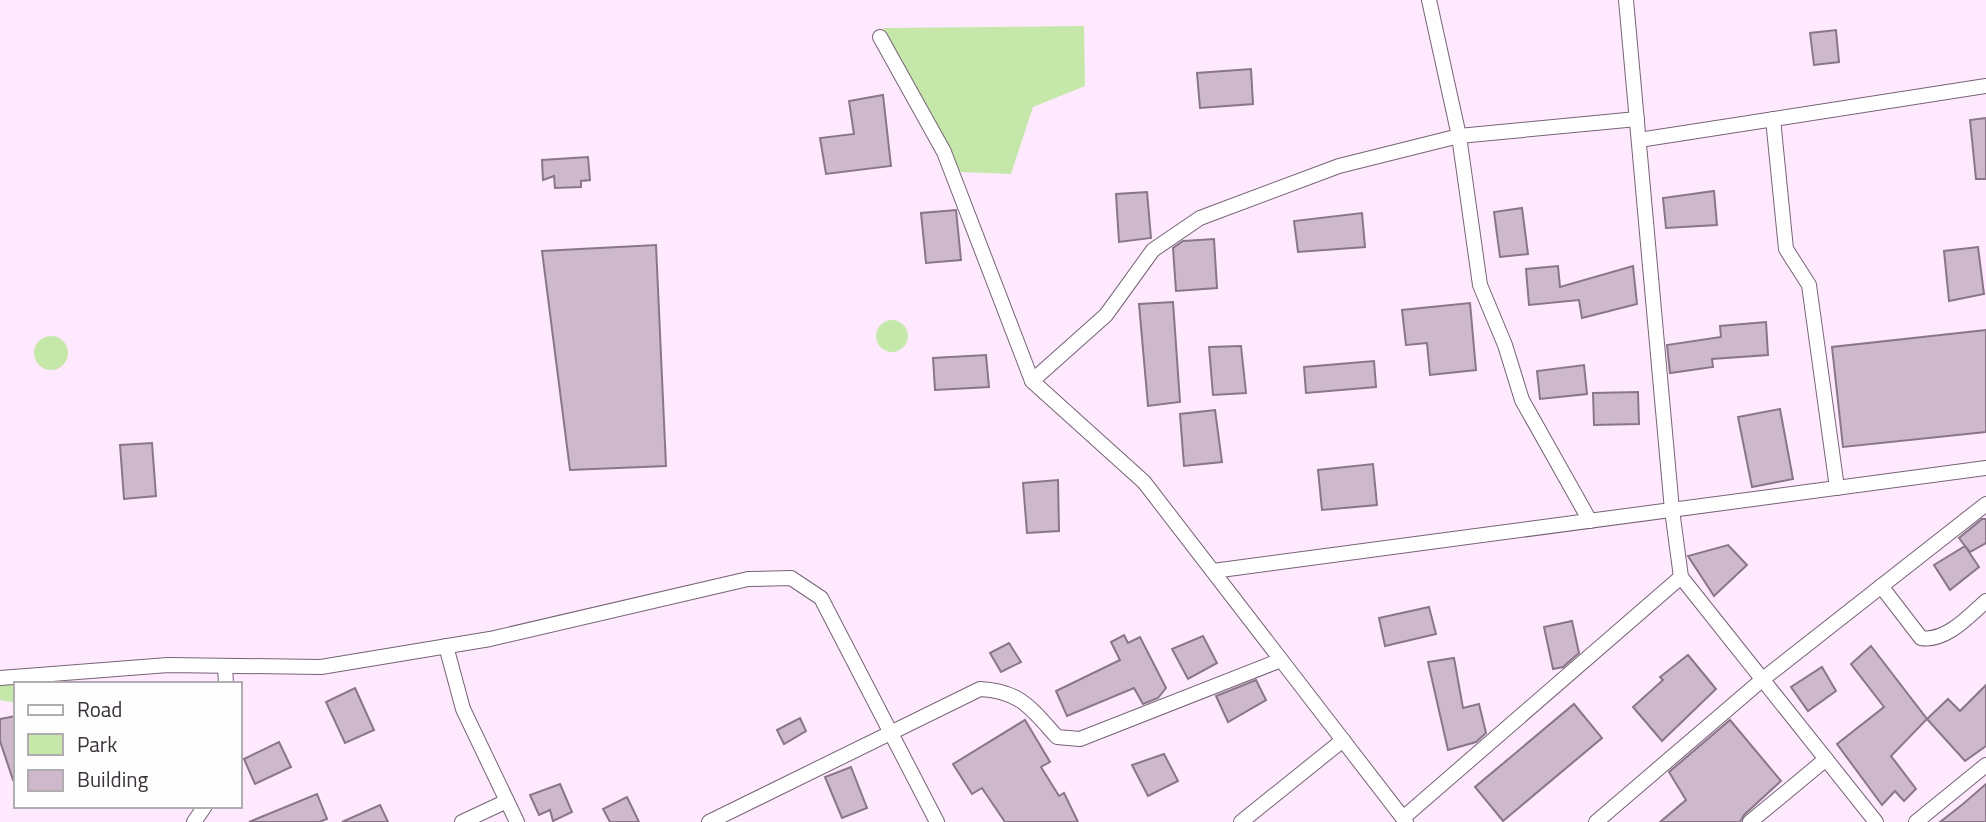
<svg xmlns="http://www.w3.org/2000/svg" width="1986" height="822" font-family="'Titillium Web',sans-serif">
<rect width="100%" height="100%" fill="#ffe9fe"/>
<g fill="#c6e7aa">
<polygon points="1084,26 1085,86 1033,107 1011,174 960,172 883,28"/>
<circle cx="892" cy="336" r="16"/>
<circle cx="51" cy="353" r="17"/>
<polygon points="0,679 24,684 16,684 16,703 0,700"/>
</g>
<g fill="#ceb8cc" stroke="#8a7688" stroke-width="2">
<polygon points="1836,30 1839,62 1814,65 1810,33"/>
<polygon points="1251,69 1253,104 1200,108 1197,73"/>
<polygon points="883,95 891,166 826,174 820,138 854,134 849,101"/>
<polygon points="1986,118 1986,179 1976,179 1970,120"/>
<polygon points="588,157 590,180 581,181 581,187 555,188 554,176 543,180 542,160"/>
<polygon points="1714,191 1717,225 1666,228 1663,198"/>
<polygon points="1147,192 1151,238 1119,242 1116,194"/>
<polygon points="1522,208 1528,254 1500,257 1494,212"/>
<polygon points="956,210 961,260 926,263 921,213"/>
<polygon points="1362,213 1365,247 1298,252 1294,221"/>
<polygon points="1214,239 1217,288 1176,291 1173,248 1183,241"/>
<polygon points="656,245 666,466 570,470 542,251"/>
<polygon points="1978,247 1984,294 1949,301 1944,251"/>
<polygon points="1558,266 1560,287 1633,266 1637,304 1582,318 1579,300 1529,305 1526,269"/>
<polygon points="1173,302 1180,402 1148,406 1139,304"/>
<polygon points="1470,303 1476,370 1430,375 1427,343 1406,345 1402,310"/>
<polygon points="1766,322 1768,355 1712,359 1713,367 1670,373 1667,345 1721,337 1720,326"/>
<polygon points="1986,330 1986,432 1843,447 1832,347"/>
<polygon points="1241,346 1246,393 1213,395 1209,347"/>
<polygon points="986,355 989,387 935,390 933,358"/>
<polygon points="1374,361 1376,387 1306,393 1304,367"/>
<polygon points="1584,365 1587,394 1540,399 1537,371"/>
<polygon points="1638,392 1639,424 1594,425 1593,393"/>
<polygon points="1780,409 1793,479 1752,487 1738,417"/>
<polygon points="1215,410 1222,462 1184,466 1180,414"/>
<polygon points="152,443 156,496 124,499 120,445"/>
<polygon points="1373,464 1377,505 1322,510 1318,470"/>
<polygon points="1058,480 1059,531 1027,533 1023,483"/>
<polygon points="1982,519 1986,519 1986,543 1970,552 1965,546 1979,567 1950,590 1934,565 1965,546 1959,538"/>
<polygon points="1728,545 1747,565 1714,596 1688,556"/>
<polygon points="1429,607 1436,634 1385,646 1379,618"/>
<polygon points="1572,621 1579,653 1563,667 1553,669 1544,627"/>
<polygon points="1124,635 1128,643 1140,637 1166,688 1158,698 1143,704 1134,688 1067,716 1056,691 1120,660 1111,642"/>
<polygon points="1203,636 1217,663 1188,679 1172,649"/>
<polygon points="1009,643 1021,662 1001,672 990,653"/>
<polygon points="1871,646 1927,719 1891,756 1916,789 1904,801 1895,791 1882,805 1837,744 1884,707 1851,664"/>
<polygon points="1688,655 1716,689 1662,741 1633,707 1663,680 1660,677"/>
<polygon points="1454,658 1463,708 1479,704 1486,733 1476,742 1448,750 1428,662"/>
<polygon points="1822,667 1836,691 1808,711 1791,687"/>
<polygon points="1256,680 1266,700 1228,722 1216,696"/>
<polygon points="1986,685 1986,746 1965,761 1927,719 1948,699 1960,711"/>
<polygon points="355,688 374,730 345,743 326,702"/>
<polygon points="1574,704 1602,738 1503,821 1475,787"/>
<polygon points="16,716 16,780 13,780 0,741 0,719"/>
<polygon points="800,718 806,731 784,744 777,730"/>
<polygon points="1025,720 1050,762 1041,767 1059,796 1064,793 1078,822 1005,822 982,788 972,794 953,764"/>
<polygon points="1730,720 1781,781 1744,815 1740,822 1660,822 1686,800 1669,772"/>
<polygon points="279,742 291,767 255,784 244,759"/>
<polygon points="1164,754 1178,781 1148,796 1132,765"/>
<polygon points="851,767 867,808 842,818 825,777"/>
<polygon points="560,784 572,812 553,821 550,810 539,815 530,795"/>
<polygon points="1986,784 1986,822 1940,822 1963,804"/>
<polygon points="317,794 327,819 319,822 249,822"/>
<polygon points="627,797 639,822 610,822 603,809"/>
<polygon points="380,805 388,822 342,822"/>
</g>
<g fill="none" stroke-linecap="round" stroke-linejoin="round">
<g stroke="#766376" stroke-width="16">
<g id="street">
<polyline points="1429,0 1459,136 1480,285 1505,345 1522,400 1590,521"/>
<polyline points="1626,0 1672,510 1681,577 1876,822"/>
<polyline points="880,37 944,152 1032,381"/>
<polyline points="1773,119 1786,249 1809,285 1837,488"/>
<polyline points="1639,140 1986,86"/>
<polyline points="1213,571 1986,468"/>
<path d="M1881 586 1921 638C1946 642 1969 616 1986 601"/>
<polyline points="446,646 463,709 517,822"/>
<polyline points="225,666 226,684"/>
<polyline points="0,678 168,665 321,667 490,639 748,579 791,578 821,598 937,822"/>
<polyline points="1403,818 1681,577"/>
<polyline points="194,822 205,806"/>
<polyline points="462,822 507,801"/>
<path d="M709 822 980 689C1020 691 1031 708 1057 737L1080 739 1281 660"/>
<polyline points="1241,822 1343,740"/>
<polyline points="1406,822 1144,482 1032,381 1106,315 1153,250 1200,218 1339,166 1459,136 1637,119"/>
<polyline points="1596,822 1763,679 1986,504"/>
<polyline points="1750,822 1826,759"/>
<polyline points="1916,822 1986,765"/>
</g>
</g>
<use href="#street" stroke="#fff" stroke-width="14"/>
</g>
<rect x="14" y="682" width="228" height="126" fill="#fefefe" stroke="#b0acb0" stroke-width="2"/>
<rect x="28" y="705" width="35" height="10" fill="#ffffff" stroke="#b0acb0" stroke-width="2"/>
<text x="77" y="717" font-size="21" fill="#3b323b">Road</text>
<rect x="28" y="734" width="35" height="21" fill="#c6e7aa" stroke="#b0acb0" stroke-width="2"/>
<text x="77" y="752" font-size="21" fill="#3b323b">Park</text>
<rect x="28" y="770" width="35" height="21" fill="#ceb8cc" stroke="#b0acb0" stroke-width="2"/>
<text x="77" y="787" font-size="21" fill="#3b323b">Building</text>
</svg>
